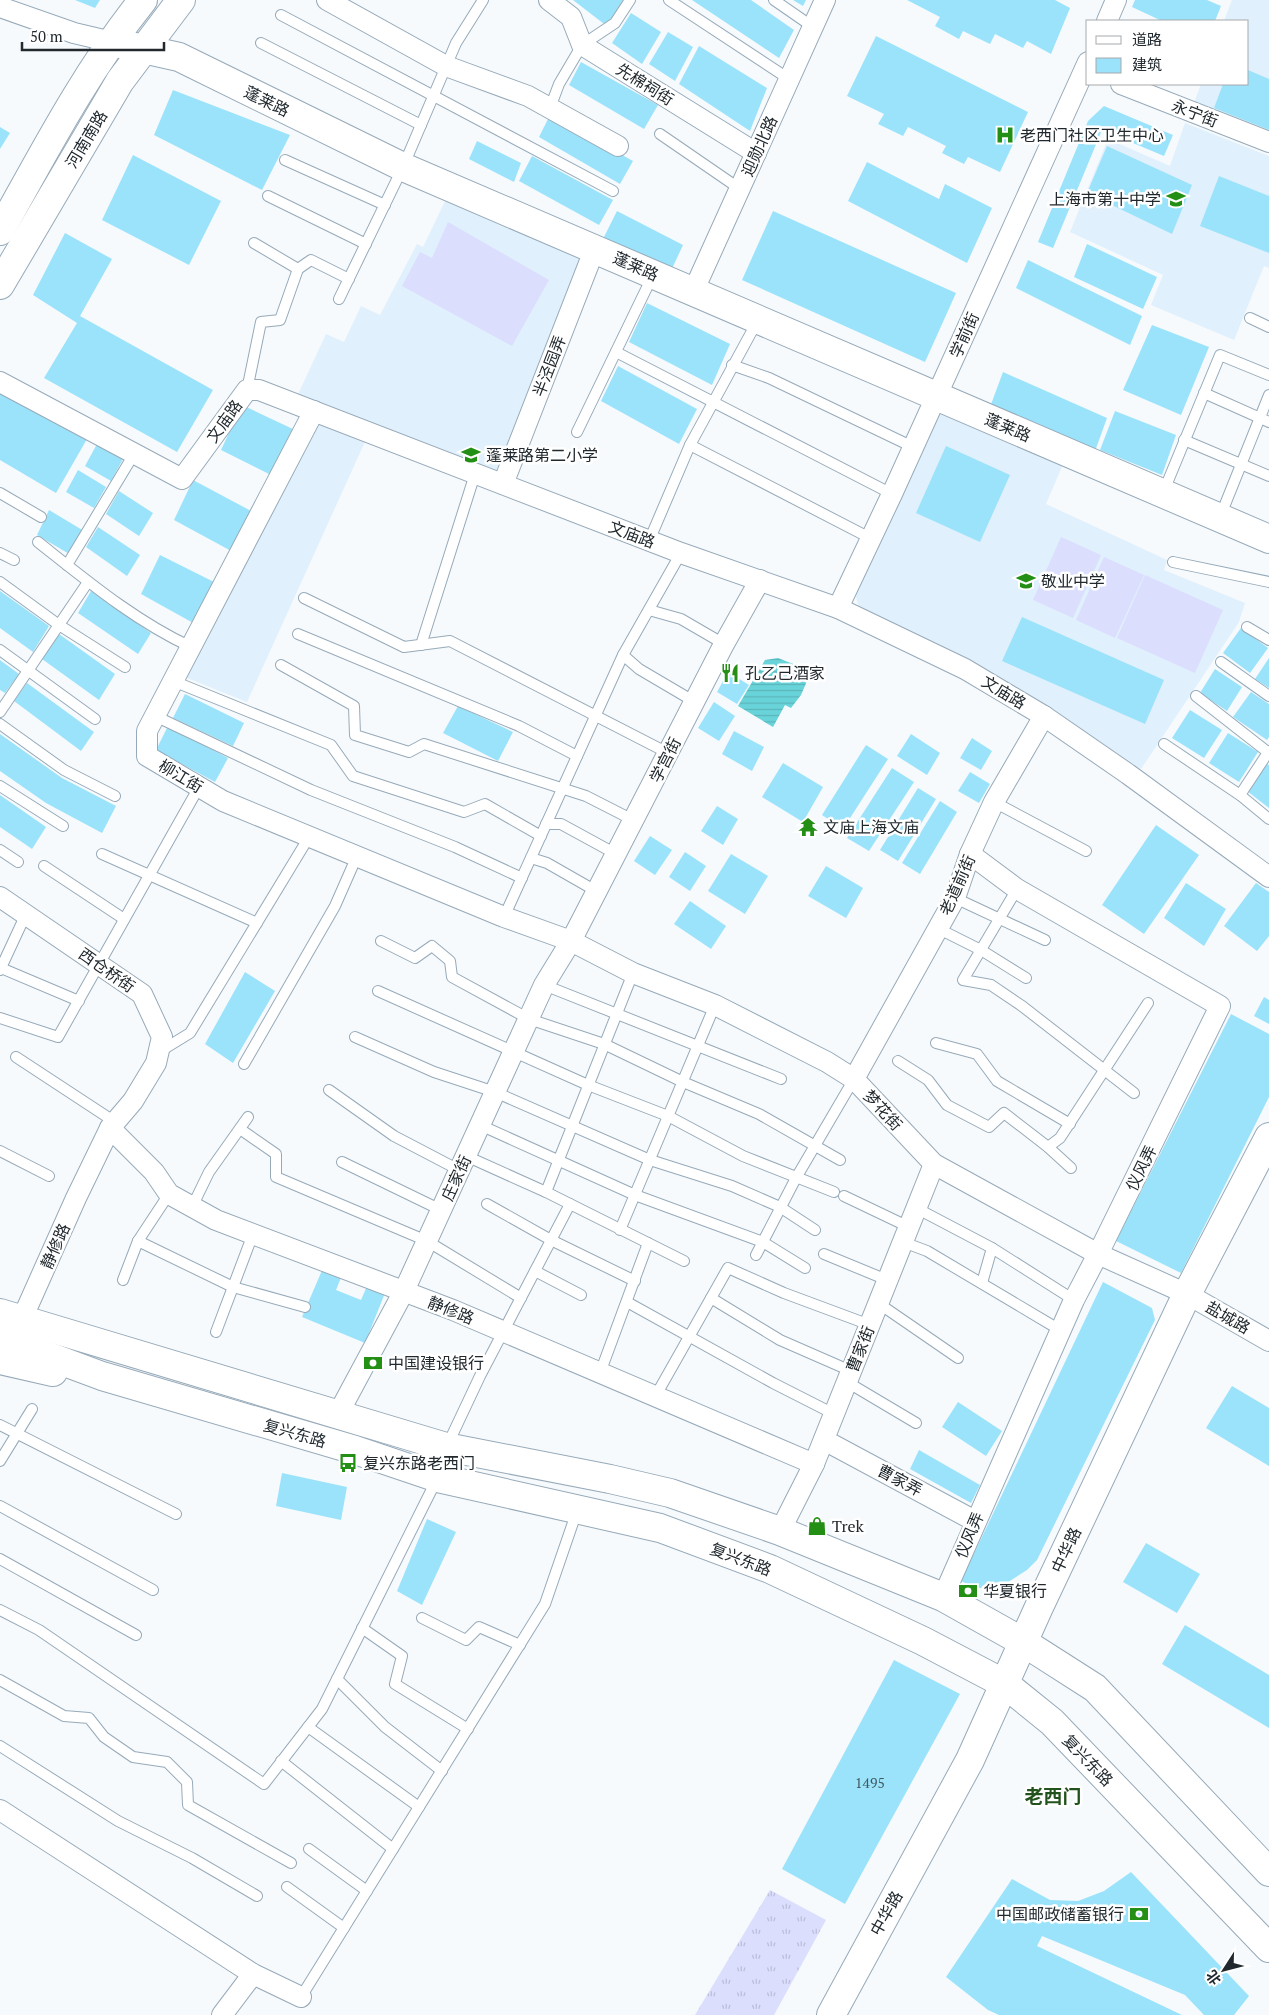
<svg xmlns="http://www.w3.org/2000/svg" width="1269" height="2015" font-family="'PT Serif','Noto Sans SC',serif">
<defs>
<pattern id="grass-tufts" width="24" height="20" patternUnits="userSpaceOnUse" patternTransform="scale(1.25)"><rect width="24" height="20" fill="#dbdefd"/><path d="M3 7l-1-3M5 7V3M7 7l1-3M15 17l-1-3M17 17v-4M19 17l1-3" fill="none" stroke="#bcbed9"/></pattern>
<pattern id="water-rules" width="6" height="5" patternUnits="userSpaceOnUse" patternTransform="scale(1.25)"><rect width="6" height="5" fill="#69d3da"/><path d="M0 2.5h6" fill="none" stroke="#5bb5bb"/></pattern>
</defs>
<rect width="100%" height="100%" fill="#f6fafd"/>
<g fill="#e0f0fc">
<polygon points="1232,0 1269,0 1269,135 1193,106 1201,84 1248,84 1248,21 1224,21"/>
<polygon points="1185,123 1269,156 1269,268 1264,266 1234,340 1151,305 1163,275 1070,232 1108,139 1170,166"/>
<polygon points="448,195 582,255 500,478 369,433 247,702 182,676 313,411 294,403 326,334 344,342 361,306 380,315 417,244 423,247"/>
<polygon points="939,408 1064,462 1046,504 1167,560 1164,570 1245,603 1239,622 1141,769 1057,713 967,660 859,608 855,593"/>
</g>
<polygon fill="url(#grass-tufts)" points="770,1890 826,1920 774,2015 695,2015"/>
<g fill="#dbdefd">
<polygon points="448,222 549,280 512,346 402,286 420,252 432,258"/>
<polygon points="1061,537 1101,555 1073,618 1033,600"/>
<polygon points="1104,557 1144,575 1115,638 1076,620"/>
<polygon points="1145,575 1223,610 1195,673 1117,638"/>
</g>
<polygon fill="url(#water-rules)" points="778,658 801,667 807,681 801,695 791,708 785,705 773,727 738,706 765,660"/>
<g fill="#9be3fb">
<polygon points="75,0 100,0 95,8"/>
<polygon points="573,0 623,0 608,27"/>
<polygon points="692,0 751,0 794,30 779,58"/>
<polygon points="793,0 806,0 803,6"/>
<polygon points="907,0 1055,0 1070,8 1051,54 1027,41 1023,48 995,34 990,44 963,31 959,39 935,26 940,17"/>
<polygon points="1135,0 1207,0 1221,6 1215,21 1162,21 1132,7"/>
<polygon points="631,13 661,32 642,64 612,43"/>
<polygon points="668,32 693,47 675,81 649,64"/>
<polygon points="876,36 1028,112 1000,172 968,157 964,164 942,153 946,146 908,127 903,136 878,124 884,114 847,96"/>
<polygon points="699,46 767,88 750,131 679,84"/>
<polygon points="581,62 658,105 644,129 569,85"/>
<polygon points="1248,70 1269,79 1269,130 1214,108 1223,84 1248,84"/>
<polygon points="173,90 290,135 262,190 154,135"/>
<polygon points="1104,106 1173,135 1164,156 1102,130 1053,248 1038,242 1088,121"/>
<polygon points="550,115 633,161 620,184 539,137"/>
<polygon points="0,127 10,133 0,149"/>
<polygon points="477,141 521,163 514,182 469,159"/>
<polygon points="1107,146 1192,185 1172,234 1087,193"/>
<polygon points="133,155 221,201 189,265 102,220"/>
<polygon points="532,156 613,200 599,225 519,181"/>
<polygon points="867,162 939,199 945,184 992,208 967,263 848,201"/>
<polygon points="1219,176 1269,196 1269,253 1200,226"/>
<polygon points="617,211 683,245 670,273 603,239"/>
<polygon points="773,211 956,293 925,362 742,280"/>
<polygon points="65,233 112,259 80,316 213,390 177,452 44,378 77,323 33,295"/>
<polygon points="1087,244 1157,277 1143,309 1074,277"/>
<polygon points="1028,260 1142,316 1130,345 1016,288"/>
<polygon points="647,303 730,344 712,385 629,342"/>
<polygon points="1152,325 1209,347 1181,415 1123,390"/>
<polygon points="618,366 697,409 679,444 601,401"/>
<polygon points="1003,372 1107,418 1094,454 990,407"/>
<polygon points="0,390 87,439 56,493 0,460"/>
<polygon points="242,405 295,430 273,476 221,450"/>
<polygon points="1115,411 1176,435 1162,475 1100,450"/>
<polygon points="97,444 123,459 111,481 85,466"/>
<polygon points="946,446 1010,475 980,542 916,513"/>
<polygon points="78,470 106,487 94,508 66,492"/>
<polygon points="193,480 253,512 233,552 174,520"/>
<polygon points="119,491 153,513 139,536 106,514"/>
<polygon points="49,510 84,531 71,555 37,535"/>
<polygon points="98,527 140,555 127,576 86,547"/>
<polygon points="160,555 216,583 195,624 141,594"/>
<polygon points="0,591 49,626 33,652 0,628"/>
<polygon points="91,591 151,633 138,654 78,613"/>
<polygon points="1022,617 1164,680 1145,724 1002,661"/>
<polygon points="1241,628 1268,648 1250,673 1223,653"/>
<polygon points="59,634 115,674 99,700 42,659"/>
<polygon points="1269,658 1269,688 1255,679"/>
<polygon points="0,660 19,674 5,693 0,690"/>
<polygon points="1215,669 1242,687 1227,711 1200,693"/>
<polygon points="728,672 749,685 737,704 717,692"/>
<polygon points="27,683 94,732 81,751 14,701"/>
<polygon points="1251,692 1269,704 1269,737 1267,740 1233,717"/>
<polygon points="185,694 244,723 233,746 173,718"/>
<polygon points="714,702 735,716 719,741 698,728"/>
<polygon points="458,706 513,732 498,761 443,733"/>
<polygon points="1190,710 1222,730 1204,758 1172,738"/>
<polygon points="168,726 228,758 215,782 156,750"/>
<polygon points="734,731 764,747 752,771 722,754"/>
<polygon points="1228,733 1258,752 1239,782 1209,763"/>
<polygon points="0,734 62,778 116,806 102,833 46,803 0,771"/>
<polygon points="911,734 940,753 927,775 897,756"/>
<polygon points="972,738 992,751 981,770 960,758"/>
<polygon points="866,745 888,759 843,829 822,815"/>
<polygon points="783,763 823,787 803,822 762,797"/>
<polygon points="1267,764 1269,765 1269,808 1247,791"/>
<polygon points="892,768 914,782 869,851 847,838"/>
<polygon points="970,772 990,784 979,803 958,791"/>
<polygon points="918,788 936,799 898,861 880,850"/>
<polygon points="0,795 46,827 32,849 0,827"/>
<polygon points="940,801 957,812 920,874 902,863"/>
<polygon points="717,806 738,819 723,845 701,831"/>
<polygon points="1156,825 1199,855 1144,934 1102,905"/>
<polygon points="650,836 672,850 655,875 634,861"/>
<polygon points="685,852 706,866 690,891 669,877"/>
<polygon points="731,854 768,876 745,914 708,891"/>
<polygon points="826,866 863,888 846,918 808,896"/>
<polygon points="1186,883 1226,909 1204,946 1164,918"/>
<polygon points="1256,883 1269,892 1269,936 1257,951 1224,926"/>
<polygon points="690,901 726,926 711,949 674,924"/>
<polygon points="245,972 275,991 233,1063 205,1044"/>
<polygon points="1264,997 1269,1000 1269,1024 1254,1016"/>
<polygon points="1231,1014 1269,1034 1269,1097 1181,1273 1116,1241"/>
<polygon points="323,1268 342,1275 336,1290 361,1300 367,1286 385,1293 365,1343 302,1317"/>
<polygon points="1103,1282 1152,1308 1155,1320 1037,1560 1027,1570 1002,1586 987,1589 974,1587 961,1581"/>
<polygon points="1232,1386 1269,1408 1269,1466 1206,1428"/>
<polygon points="958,1402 1002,1431 986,1456 942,1427"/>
<polygon points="919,1450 980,1485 971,1503 910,1469"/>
<polygon points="282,1473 347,1487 341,1520 276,1506"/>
<polygon points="427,1519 456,1532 422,1605 397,1591"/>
<polygon points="1146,1543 1200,1574 1177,1613 1123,1582"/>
<polygon points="1185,1625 1269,1675 1269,1728 1162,1664"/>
<polygon points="894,1660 960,1694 845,1904 782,1869"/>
<polygon points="1131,1872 1249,1996 1234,2015 1204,2015 1185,1995 1042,1936 1037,1946 1182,2015 999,2015 988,2010 946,1977 1012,1879 1050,1900 1078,1901 1104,1891"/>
</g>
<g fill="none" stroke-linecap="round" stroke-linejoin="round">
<g stroke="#97aab9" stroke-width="12">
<g id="lane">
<polyline points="669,0 789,79"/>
<polyline points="774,0 813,27"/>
<polyline points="281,15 613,191"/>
<polyline points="261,43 421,125"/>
<polyline points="550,108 559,84 582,45 615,23 630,0"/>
<polyline points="660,134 740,189"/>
<polyline points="285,160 385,205"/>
<polyline points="268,196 366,244"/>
<polyline points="254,243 298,269 311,260 349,279"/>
<polyline points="339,299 403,167 456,43 483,0"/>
<polyline points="1250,318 1269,327"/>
<polyline points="616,352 892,494"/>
<polyline points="732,365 769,378 913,447"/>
<polyline points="247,390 261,322 280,320 298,269"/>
<polyline points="1204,393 1269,422"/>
<polyline points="577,432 653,275"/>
<polyline points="1184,440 1269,476"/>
<polyline points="690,445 870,538"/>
<polyline points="0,493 41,517"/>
<polyline points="1163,493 1220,355 1269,375"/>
<polyline points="1220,517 1269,395"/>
<polyline points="649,541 690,445 758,320"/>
<path d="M38 542C86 580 135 621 191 647"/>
<polyline points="0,553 14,560"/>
<polyline points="1173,562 1269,582"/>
<polyline points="67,565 134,454"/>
<polyline points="0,582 59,625 125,667"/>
<polyline points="304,598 404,647 450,641 668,753"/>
<polyline points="649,610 681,619 724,644"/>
<polyline points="1247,627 1269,640"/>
<polyline points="298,634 519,726 577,756"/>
<polyline points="421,645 475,474"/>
<polyline points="0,650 95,719"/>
<polyline points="623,655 639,669 695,702"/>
<polyline points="1221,662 1269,696"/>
<polyline points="281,665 354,706 355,735 409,752 424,744 586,796 635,821"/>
<polyline points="173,681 331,745 353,776 464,812 485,804 541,836"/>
<polyline points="1196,696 1269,753"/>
<polyline points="0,712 88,582"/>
<polyline points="155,716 311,790 455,847 522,878"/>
<polyline points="0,724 64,770 115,796"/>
<polyline points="1164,744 1240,795 1269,819"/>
<polyline points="0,786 63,826"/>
<polyline points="1240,795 1269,751"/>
<polyline points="994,802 1086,851"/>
<polyline points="546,824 561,824 616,854"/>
<polyline points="0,850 18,862"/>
<polyline points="102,854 257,923"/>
<polyline points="531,858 547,863 596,891"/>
<polyline points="44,866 124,919"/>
<polyline points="1017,889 963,980 991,985 1022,1006 1134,1093"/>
<polyline points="955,898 1045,940"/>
<polyline points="504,917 623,655 681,553"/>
<polyline points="937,928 981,950 1026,978"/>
<polyline points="381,941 415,958 432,946 450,961 452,977 529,1019 604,1044 683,1082 759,1114 840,1160"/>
<polyline points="1,968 79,1001"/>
<polyline points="0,970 26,914"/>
<polyline points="544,985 781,1079"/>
<polyline points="378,991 588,1085 668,1116 743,1156 834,1192"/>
<polyline points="0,1018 58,1037 199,787"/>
<polyline points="355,1037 434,1072 495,1092 650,1160 732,1186 780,1207 815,1230"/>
<polyline points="936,1043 977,1054 997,1081 1070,1124"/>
<polyline points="159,1052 190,1033 309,837"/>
<polyline points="16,1057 115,1122"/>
<polyline points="898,1061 928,1080 947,1105 989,1127 1004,1113 1048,1147 1071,1168"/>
<polyline points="244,1064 335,906 357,856"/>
<polyline points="329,1090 394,1136 459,1170"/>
<polyline points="480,1125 635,1195 763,1242 805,1268"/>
<polyline points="240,1129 276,1154 276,1177 427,1241 521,1298"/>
<polyline points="1048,1147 1060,1138 1148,1003"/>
<polyline points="0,1151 49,1176"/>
<polyline points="466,1156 546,1192 684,1261"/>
<polyline points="342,1162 441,1210"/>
<polyline points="546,1192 633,973"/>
<polyline points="844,1196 909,1227"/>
<polyline points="487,1204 551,1240 635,1281"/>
<polyline points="192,1207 209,1172 248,1117"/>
<polyline points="916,1208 992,1248 1074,1300"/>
<polyline points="620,1230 715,1005"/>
<polyline points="138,1241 233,1287 305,1307"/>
<polyline points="903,1242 927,1251 1060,1330"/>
<polyline points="824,1254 887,1280"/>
<polyline points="756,1255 796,1178 854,1079"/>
<polyline points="535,1271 581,1295"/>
<polyline points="123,1280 138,1241 169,1194"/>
<polyline points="982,1283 992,1248"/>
<polyline points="711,1298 780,1340 851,1371"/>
<polyline points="627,1302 773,1383 834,1414"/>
<polyline points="878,1303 958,1358"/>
<polyline points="216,1332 253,1234"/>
<polyline points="600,1373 648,1243"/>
<polyline points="847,1382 916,1423"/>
<polyline points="655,1397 728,1268 784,1293 870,1325"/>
<polyline points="0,1425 176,1514"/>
<polyline points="447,1446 480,1376 570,1204"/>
<polyline points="0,1461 32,1409"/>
<polyline points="0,1506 153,1590"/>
<polyline points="0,1559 136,1635"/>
<polyline points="0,1610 39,1630 264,1784 322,1709 437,1479"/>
<polyline points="422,1618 466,1640 479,1627 520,1645"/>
<polyline points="362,1628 402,1656 395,1684 468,1729"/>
<polyline points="337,1679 385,1727 442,1771"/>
<polyline points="0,1680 64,1716 89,1718 104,1737 133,1757 167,1762 187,1782 188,1805 291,1863"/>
<polyline points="308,1727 419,1807"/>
<polyline points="0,1746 118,1821 192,1858 257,1896"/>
<polyline points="281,1761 393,1849"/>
<polyline points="309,1849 367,1891"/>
<polyline points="287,1887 344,1928"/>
<polyline points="301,1997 545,1604 577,1511"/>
</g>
</g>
<g stroke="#97aab9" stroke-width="22">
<g id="street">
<polyline points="327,0 446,66 528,96 618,146"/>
<polyline points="549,0 571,17 582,45 756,153"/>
<polyline points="0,7 74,33 112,42"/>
<polyline points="1107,21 1116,0"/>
<polyline points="1121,84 1269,142"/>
<polyline points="693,292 825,0"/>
<polyline points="0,382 182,479 247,390 259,390 681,553 838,608 965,669 1044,716 1128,774 1269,877"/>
<polyline points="314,411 147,731 147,756 223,801 504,917 571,941 633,973 715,1005 827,1062 854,1079 934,1164 1098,1254 1187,1294 1269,1341"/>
<polyline points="503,484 595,248"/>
<polyline points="838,608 892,494 1088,62"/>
<polyline points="0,897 142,994 162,1037 156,1063 133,1101 110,1128 76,1198 26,1310"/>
<polyline points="854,1079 955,898 970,854 994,802 1044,716"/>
<polyline points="110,1128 154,1172 169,1194 216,1220 453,1310 814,1464"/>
<polyline points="338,1414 404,1291 544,985 571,941 724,644 760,580"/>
<polyline points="824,1440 975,1521"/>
<polyline points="780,1531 814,1464 934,1164"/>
<polyline points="943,1597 1074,1300 1098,1254 1220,1006 1017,889 970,854"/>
<polyline points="0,1810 253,1974 301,1997"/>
<polyline points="222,2015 253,1974"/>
</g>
</g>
<g stroke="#97aab9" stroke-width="30">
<g id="secondary">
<polyline points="112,42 179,57 403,167 1269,539"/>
<path d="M0 231C44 152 86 71 143 0"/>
<polyline points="0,285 120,81 181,0"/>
<polyline points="0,1313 446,1447 610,1479 670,1493 780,1531 943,1597 1023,1642 1095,1688 1269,1872"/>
<polyline points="0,1338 102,1376 355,1450 438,1478 660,1528 770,1569 923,1641 1005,1684 1052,1722 1269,1948"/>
<polyline points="0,1360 53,1372"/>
<polyline points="831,2015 970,1760 1039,1607 1187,1294 1269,1137"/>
</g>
</g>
<use href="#lane" stroke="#fff" stroke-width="10"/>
<use href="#street" stroke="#fff" stroke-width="20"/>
<use href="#secondary" stroke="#fff" stroke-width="28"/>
</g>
<defs>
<g id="hospital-bare" transform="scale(1.5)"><path d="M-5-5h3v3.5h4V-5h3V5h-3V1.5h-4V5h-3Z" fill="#238f15" stroke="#fff" stroke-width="2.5" paint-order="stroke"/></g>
<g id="school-bare" transform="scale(1.5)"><path d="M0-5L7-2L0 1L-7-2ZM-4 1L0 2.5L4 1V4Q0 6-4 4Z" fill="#238f15" stroke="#fff" stroke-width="2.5" paint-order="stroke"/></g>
<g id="restaurant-bare" transform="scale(1.5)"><path d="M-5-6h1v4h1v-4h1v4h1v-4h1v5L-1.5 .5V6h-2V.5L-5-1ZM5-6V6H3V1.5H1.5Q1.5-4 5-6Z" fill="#238f15" stroke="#fff" stroke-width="2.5" paint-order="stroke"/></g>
<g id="temple-bare" transform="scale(1.5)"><path d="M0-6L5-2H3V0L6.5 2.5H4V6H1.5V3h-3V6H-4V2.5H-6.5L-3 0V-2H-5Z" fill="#238f15" stroke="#fff" stroke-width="2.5" paint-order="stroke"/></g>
<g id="bank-bare" transform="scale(1.5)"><path d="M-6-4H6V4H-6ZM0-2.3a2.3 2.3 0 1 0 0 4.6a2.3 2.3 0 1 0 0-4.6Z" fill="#238f15" stroke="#fff" stroke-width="2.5" paint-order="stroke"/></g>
<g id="bus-bare" transform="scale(1.5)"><path d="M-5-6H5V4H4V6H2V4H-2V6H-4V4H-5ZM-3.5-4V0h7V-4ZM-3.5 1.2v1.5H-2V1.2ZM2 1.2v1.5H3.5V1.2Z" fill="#238f15" stroke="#fff" stroke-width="2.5" paint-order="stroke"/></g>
<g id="shop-bare" transform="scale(1.5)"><path d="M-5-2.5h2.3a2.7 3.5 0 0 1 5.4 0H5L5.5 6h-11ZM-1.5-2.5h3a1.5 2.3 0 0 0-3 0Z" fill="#238f15" stroke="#fff" stroke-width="2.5" paint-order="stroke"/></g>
</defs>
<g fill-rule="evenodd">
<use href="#hospital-bare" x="1005" y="135"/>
<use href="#school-bare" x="1176" y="199"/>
<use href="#school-bare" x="471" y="455"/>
<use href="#school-bare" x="1026" y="581"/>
<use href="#restaurant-bare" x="730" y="673"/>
<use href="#temple-bare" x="808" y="827"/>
<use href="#bank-bare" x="373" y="1363"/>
<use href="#bus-bare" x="348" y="1463"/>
<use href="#shop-bare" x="817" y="1526"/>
<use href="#bank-bare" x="968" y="1591"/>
<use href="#bank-bare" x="1139" y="1914"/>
</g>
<g text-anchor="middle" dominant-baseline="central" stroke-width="5" stroke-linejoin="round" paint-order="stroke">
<g font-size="14" fill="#405861">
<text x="870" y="1782">1495</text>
</g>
<g font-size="16" fill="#21292e" stroke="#fff">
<text transform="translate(645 84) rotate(32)">先棉祠街</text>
<text transform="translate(267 101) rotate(26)">蓬莱路</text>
<text transform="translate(1195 113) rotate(21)">永宁街</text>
<text transform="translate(86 139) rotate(-59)">河南南路</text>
<text transform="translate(759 146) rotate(-66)">迎勋北路</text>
<text transform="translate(636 266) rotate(24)">蓬莱路</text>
<text transform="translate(964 335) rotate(-66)">学前街</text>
<text transform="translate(549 366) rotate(-69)">半泾园弄</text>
<text transform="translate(224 421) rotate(-54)">文庙路</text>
<text transform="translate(1008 427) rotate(23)">蓬莱路</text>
<text transform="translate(632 534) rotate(21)">文庙路</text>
<text transform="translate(1004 692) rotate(31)">文庙路</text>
<text transform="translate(665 760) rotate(-63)">学宫街</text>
<text transform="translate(181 776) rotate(31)">柳江街</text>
<text transform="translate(957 885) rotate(-66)">老道前街</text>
<text transform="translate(107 970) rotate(35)">西仓桥街</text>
<text transform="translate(883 1110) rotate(47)">梦花街</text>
<text transform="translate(1141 1168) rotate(-64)">仪风弄</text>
<text transform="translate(456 1178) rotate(-65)">庄家街</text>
<text transform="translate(55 1246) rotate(-66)">静修路</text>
<text transform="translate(451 1310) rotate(22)">静修路</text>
<text transform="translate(1228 1317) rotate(30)">盐城路</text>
<text transform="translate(860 1349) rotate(-68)">曹家街</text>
<text transform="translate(295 1433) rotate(16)">复兴东路</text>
<text transform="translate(900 1480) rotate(28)">曹家弄</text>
<text transform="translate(969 1535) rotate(-67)">仪风弄</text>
<text transform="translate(1066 1550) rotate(-65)">中华路</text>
<text transform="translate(741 1559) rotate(21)">复兴东路</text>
<text transform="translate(1088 1760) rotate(46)">复兴东路</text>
<text transform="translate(886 1913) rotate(-61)">中华路</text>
</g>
<g font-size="16" fill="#21292e" stroke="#fff" text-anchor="start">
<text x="1020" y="135">老西门社区卫生中心</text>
<text x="1161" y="199" text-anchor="end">上海市第十中学</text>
<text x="486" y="455">蓬莱路第二小学</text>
<text x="1041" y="581">敬业中学</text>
<text x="745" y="673">孔乙己酒家</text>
<text x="823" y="827">文庙上海文庙</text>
<text x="388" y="1363">中国建设银行</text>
<text x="363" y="1463">复兴东路老西门</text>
<text x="832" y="1526">Trek</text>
<text x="983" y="1591">华夏银行</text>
<text x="1124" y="1914" text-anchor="end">中国邮政储蓄银行</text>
</g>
<g font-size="19" font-weight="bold" fill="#22531c" stroke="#fff">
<text x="1053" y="1795">老西门</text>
</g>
</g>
<rect x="1086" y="20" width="162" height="65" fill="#ffffff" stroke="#a6a9ab"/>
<rect x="1096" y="36" width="25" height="8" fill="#ffffff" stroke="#a6a9ab"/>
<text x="1132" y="45" font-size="15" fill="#21292e">道路</text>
<rect x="1096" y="58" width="25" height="15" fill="#9be3fb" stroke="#a6a9ab"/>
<text x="1132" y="70" font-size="15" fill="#21292e">建筑</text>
<g transform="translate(1224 1970) rotate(234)" stroke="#ffffff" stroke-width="4" paint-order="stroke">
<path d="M0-4L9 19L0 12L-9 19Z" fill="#21292e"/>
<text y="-8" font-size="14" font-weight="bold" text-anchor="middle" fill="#21292e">北</text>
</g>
<path d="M22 42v8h142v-8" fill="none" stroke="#21292e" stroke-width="2.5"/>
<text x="30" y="42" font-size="15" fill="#21292e" stroke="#ffffff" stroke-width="4" paint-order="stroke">50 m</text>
</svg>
